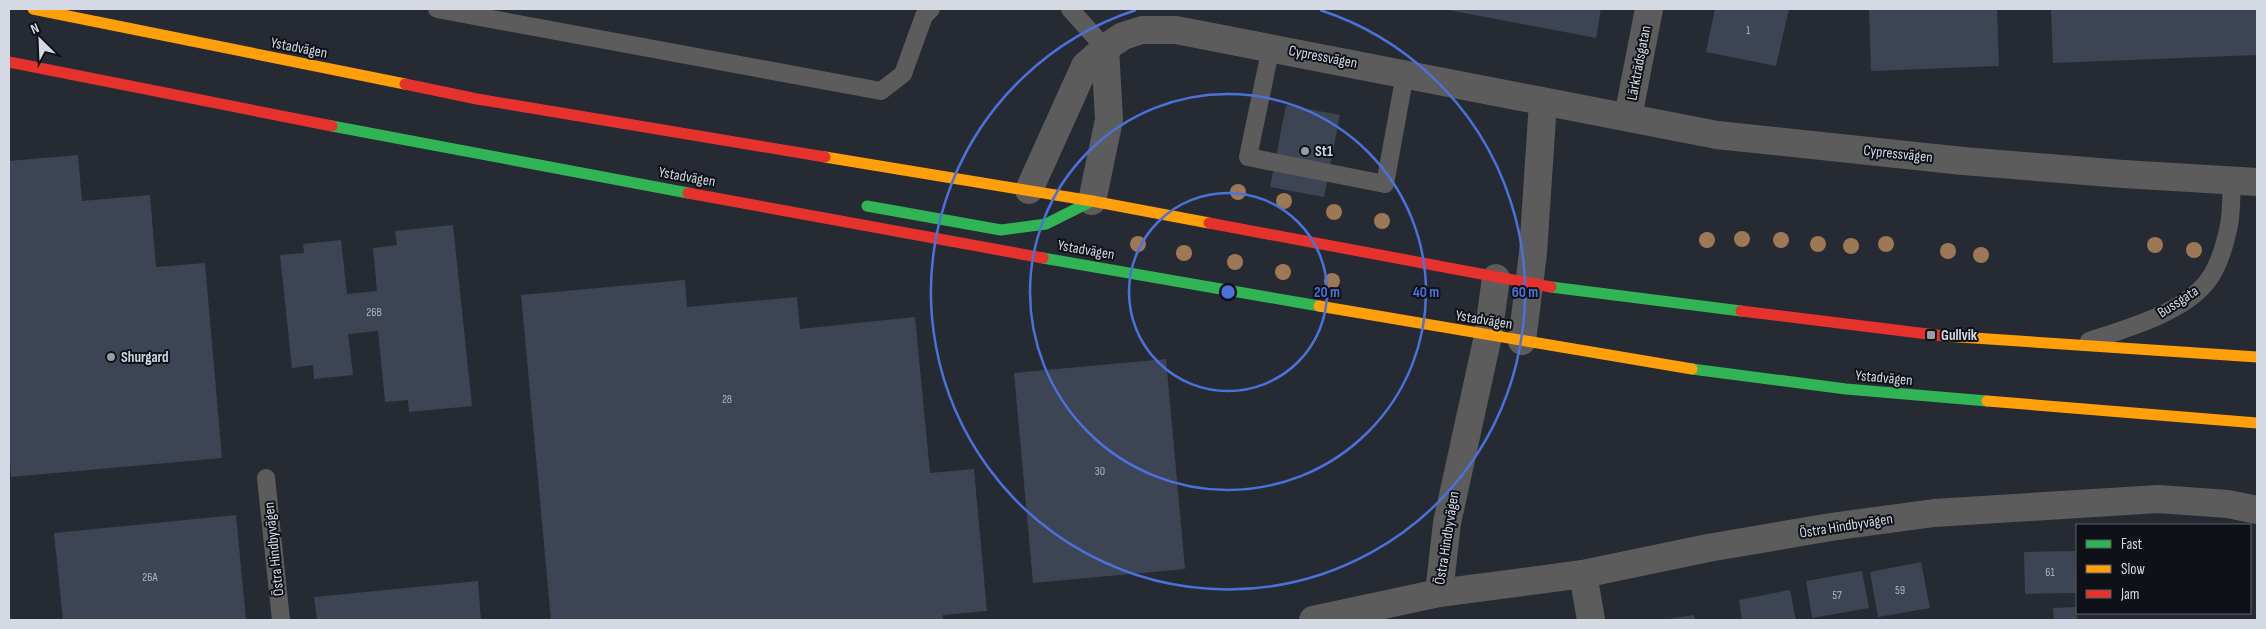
<svg xmlns="http://www.w3.org/2000/svg" width="2266" height="629" font-family="'Sofia Sans Condensed',sans-serif">
<rect width="100%" height="100%" fill="#262a32"/>
<g fill="#3d4454">
<polygon points="1443,9 1601,9 1596,38"/>
<polygon points="1715,9 1789,9 1776,66 1706,52"/>
<polygon points="1869,9 1997,9 1999,66 1871,71"/>
<polygon points="2051,9 2257,9 2257,55 2053,63"/>
<polygon points="1286,105 1340,115 1324,197 1270,187"/>
<polygon points="78,155 82,201 150,195 156,267 205,263 222,458 11,477 9,446 9,161"/>
<polygon points="453,225 472,406 409,412 408,400 385,402 378,331 348,334 353,375 314,379 313,365 292,368 280,255 304,253 303,244 341,240 347,294 377,291 373,248 397,245 395,231"/>
<polygon points="685,280 687,307 797,297 800,329 915,317 930,473 974,469 987,611 943,615 943,620 551,620 521,295"/>
<polygon points="1166,359 1185,569 1033,583 1014,373"/>
<polygon points="236,515 246,620 63,620 54,533"/>
<polygon points="2075,551 2076,593 2025,594 2024,552"/>
<polygon points="1921,562 1930,608 1878,617 1870,572"/>
<polygon points="1862,571 1869,608 1812,618 1806,581"/>
<polygon points="478,581 481,620 317,620 314,597"/>
<polygon points="1790,590 1796,620 1742,620 1739,600"/>
<polygon points="2076,607 2077,620 2054,620 2053,608"/>
<polygon points="1694,615 1695,620 1668,620 1668,619"/>
</g>
<g fill="none" stroke-linecap="round" stroke-linejoin="round">
<g stroke="#5d5c5c" stroke-width="18">
<polyline points="437,9 881,91 903,74 924,16 931,9"/>
<polyline points="1070,9 1105,48"/>
<polyline points="1271,47 1248,157 1385,184 1405,74"/>
<path d="M2089 341C2125 329 2182 313 2206 283 2218 269 2224 248 2228 230 2232 214 2231 196 2232 180"/>
<polyline points="266,478 281,620"/>
</g>
<g stroke="#5d5c5c" stroke-width="28">
<polyline points="1628,117 1649,9"/>
<polyline points="1029,190 1085,66 1105,48 1123,36 1142,30 1176,30 1717,135 1963,161 2123,174 2257,182"/>
<polyline points="1092,201 1109,120 1105,48"/>
<polyline points="1522,341 1533,253 1543,102"/>
<polyline points="1583,574 1591,620"/>
<polyline points="1439,593 1447,523 1488,336 1496,278"/>
<polyline points="1313,620 1439,593 1583,574 1708,548 1831,527 1934,513 2158,499 2228,504 2257,510"/>
</g>
<g stroke="#30b455" stroke-width="11">
<polyline points="332,126 688,193"/>
<polyline points="867,206 1001,230 1046,224 1092,201"/>
<polyline points="1043,258 1319,306"/>
<polyline points="1551,287 1741,311"/>
<polyline points="1692,369 1846,389 1987,401"/>
</g>
<g stroke="#ff9f0a" stroke-width="11">
<polyline points="33,9 405,84"/>
<polyline points="825,157 1092,201 1209,223"/>
<polyline points="1319,306 1692,369"/>
<polyline points="1944,336 2257,357"/>
<polyline points="1987,401 2257,423"/>
</g>
<g stroke="#e5322d" stroke-width="11">
<polyline points="9,62 332,126"/>
<polyline points="405,84 477,99 825,157"/>
<polyline points="688,193 1043,258"/>
<polyline points="1209,223 1551,287"/>
<polyline points="1741,311 1944,336"/>
</g>
</g>
<g fill="#9c7856">
<circle cx="1238" cy="192" r="8"/>
<circle cx="1284" cy="201" r="8"/>
<circle cx="1334" cy="212" r="8"/>
<circle cx="1382" cy="221" r="8"/>
<circle cx="1742" cy="239" r="8"/>
<circle cx="1707" cy="240" r="8"/>
<circle cx="1781" cy="240" r="8"/>
<circle cx="1138" cy="244" r="8"/>
<circle cx="1818" cy="244" r="8"/>
<circle cx="1886" cy="244" r="8"/>
<circle cx="2155" cy="245" r="8"/>
<circle cx="1851" cy="246" r="8"/>
<circle cx="2194" cy="250" r="8"/>
<circle cx="1948" cy="251" r="8"/>
<circle cx="1184" cy="253" r="8"/>
<circle cx="1981" cy="255" r="8"/>
<circle cx="1235" cy="262" r="8"/>
<circle cx="1283" cy="272" r="8"/>
<circle cx="1332" cy="281" r="8"/>
</g>
<g fill="none" stroke="#4b71db" stroke-width="2.5">
<circle cx="1228" cy="292" r="99"/>
<circle cx="1228" cy="292" r="198"/>
<path d="M1320 10A297 297 0 1 1 1136 10"/>
</g>
<g fill="#979ca5" stroke="#0e1117" stroke-width="2">
<circle cx="1305" cy="151" r="5"/>
<rect x="1926" y="330" width="10" height="10" rx="2.5"/>
<circle cx="111" cy="357" r="5"/>
</g>
<g text-anchor="middle" dominant-baseline="central" stroke-width="4" stroke-linejoin="round" paint-order="stroke">
<g font-size="12" fill="#aeb4bf">
<text x="1748" y="30">1</text>
<text x="374" y="312">26B</text>
<text x="727" y="399">28</text>
<text x="1100" y="471">30</text>
<text x="2050" y="572">61</text>
<text x="150" y="577">26A</text>
<text x="1900" y="590">59</text>
<text x="1837" y="595">57</text>
</g>
<g font-size="15" fill="#d4d9e3" stroke="#0e1117">
<text transform="translate(299 48) rotate(11)">Ystadvägen</text>
<text transform="translate(1323 57) rotate(11)">Cypressvägen</text>
<text transform="translate(1639 63) rotate(-79)">Lärkträdsgatan</text>
<text transform="translate(1898 154) rotate(6)">Cypressvägen</text>
<text transform="translate(687 177) rotate(10)">Ystadvägen</text>
<text transform="translate(1086 250) rotate(10)">Ystadvägen</text>
<text transform="translate(2178 302) rotate(-33)">Bussgata</text>
<text transform="translate(1484 320) rotate(9)">Ystadvägen</text>
<text transform="translate(1884 378) rotate(5)">Ystadvägen</text>
<text transform="translate(1846 526) rotate(-9)">Östra Hindbyvägen</text>
<text transform="translate(1447 538) rotate(-81)">Östra Hindbyvägen</text>
<text transform="translate(274 549) rotate(-96)">Östra Hindbyvägen</text>
</g>
<g font-size="15" font-weight="bold" fill="#d4d9e3" stroke="#0e1117" text-anchor="start">
<text x="1315" y="151">St1</text>
<text x="1941" y="335">Gullvik</text>
<text x="121" y="357">Shurgard</text>
</g>
</g>
<circle cx="1228" cy="292" r="8" fill="#4b71db" stroke="#0e1117" stroke-width="2.5"/>
<g font-size="15" text-anchor="middle" font-weight="bold" fill="#4b71db" stroke="#0e1117" stroke-width="4" stroke-linejoin="round" paint-order="stroke">
<text x="1327" y="297">20 m</text>
<text x="1426" y="297">40 m</text>
<text x="1525" y="297">60 m</text>
</g>
<rect width="2266" height="629" fill="none" stroke="#d4d9e3" stroke-width="20"/>
<rect x="2076" y="524" width="175" height="90" fill="#0e1117" stroke="#5d6169"/>
<rect x="2086" y="540" width="25" height="8" fill="#30b455" stroke="#5d6169"/>
<text x="2121" y="549" font-size="15" fill="#d4d9e3">Fast</text>
<rect x="2086" y="565" width="25" height="8" fill="#ff9f0a" stroke="#5d6169"/>
<text x="2121" y="574" font-size="15" fill="#d4d9e3">Slow</text>
<rect x="2086" y="590" width="25" height="8" fill="#e5322d" stroke="#5d6169"/>
<text x="2121" y="599" font-size="15" fill="#d4d9e3">Jam</text>
<g transform="translate(40 40) rotate(336)" stroke="#0e1117" stroke-width="4" paint-order="stroke">
<path d="M0-4L9 19L0 12L-9 19Z" fill="#d4d9e3"/>
<text y="-8" font-size="14" font-weight="bold" text-anchor="middle" fill="#d4d9e3">N</text>
</g>
</svg>
